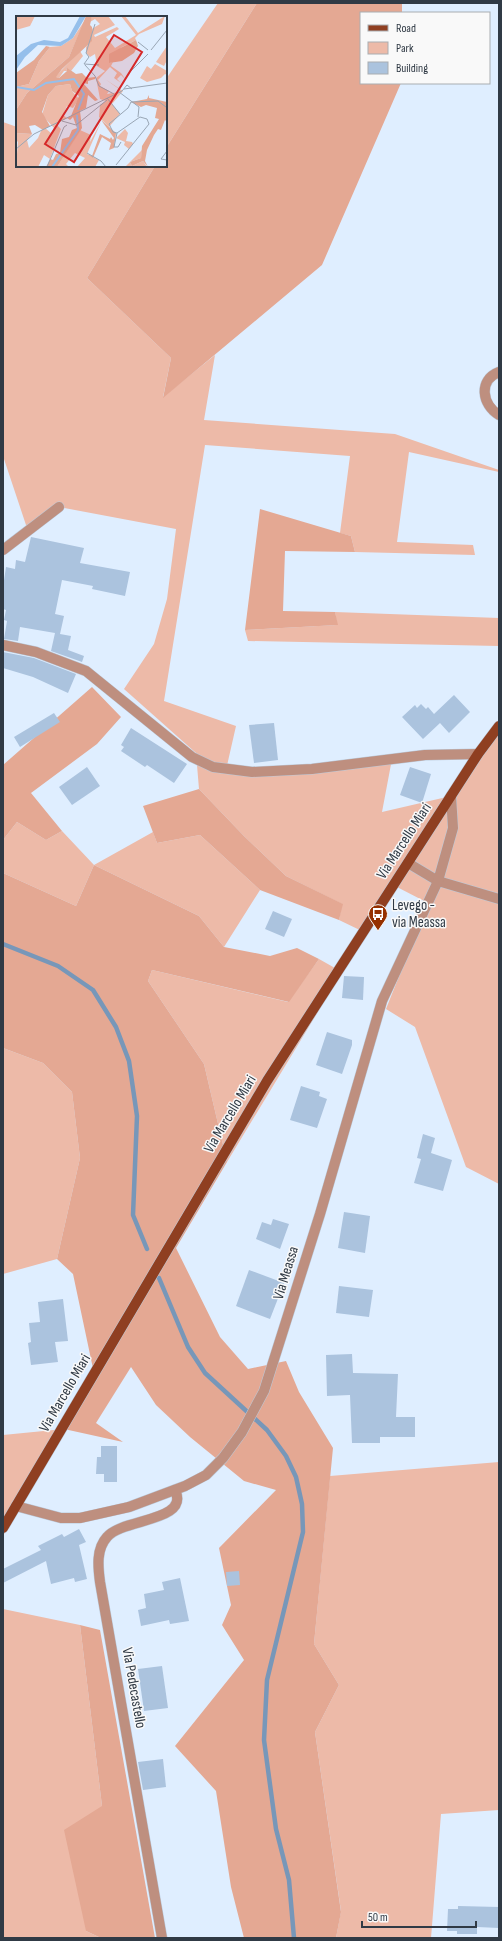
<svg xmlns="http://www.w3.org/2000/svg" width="502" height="1941" font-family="'Sofia Sans Condensed',sans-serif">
<rect width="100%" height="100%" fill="#dfeeff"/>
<g fill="#edbaa8">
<polygon points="218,3 257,3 166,148 166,79"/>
<polygon points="3,122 17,127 17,166 155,166 87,278 171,358 163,397 215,355 204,420 395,434 499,470 499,472 409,452 397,542 473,545 475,555 355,552 351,536 340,533 350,456 205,445 164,701 236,726 226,770 392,759 382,812 451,796 499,726 499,1184 466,1167 415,1027 386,1009 428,903 395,886 366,933 339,920 342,904 286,876 244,836 199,789 196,753 124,689 154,644 167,599 176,529 59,507 28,531 3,456"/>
<polygon points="335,612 499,618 499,646 248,641 245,630 337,625"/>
<polygon points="17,822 46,840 62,831 94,865 153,832 157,843 200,835 260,890 224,947 199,916 94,865 76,906 3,873 3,840"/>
<polygon points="319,959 342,972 227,1162 204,1064 148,981 152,970 288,1002"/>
<polygon points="3,1048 43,1063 72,1092 80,1158 57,1259 3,1274"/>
<polygon points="64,1429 3,1536 3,1435"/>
<polygon points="499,1462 499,1810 441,1814 431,1938 336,1938 341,1911 315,1732 339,1685 314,1644 330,1476"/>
<polygon points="3,1609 80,1625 102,1806 86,1931 101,1938 3,1938"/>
</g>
<g fill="#e4a893">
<polygon points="257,3 402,3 402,13 361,13 361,83 401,83 322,265 163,398 171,358 87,278 155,166 166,166 166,148"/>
<polygon points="260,509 351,536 355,552 285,551 283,611 335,612 338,625 245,630"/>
<polygon points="92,687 121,717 97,744 31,793 62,831 46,840 17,822 3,840 3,765"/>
<polygon points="199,789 244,836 286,876 343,904 339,920 260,890 200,835 157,843 143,806"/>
<polygon points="94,865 199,916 224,947 270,956 297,948 319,959 289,1002 152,970 148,981 204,1064 227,1162 176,1248 220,1337 248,1369 286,1361 299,1392 333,1448 314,1644 339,1685 315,1732 341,1912 336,1938 244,1938 231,1887 216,1791 175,1746 244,1660 222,1625 231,1605 219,1548 276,1490 244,1481 190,1437 156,1405 131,1367 96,1423 123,1442 64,1429 95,1378 73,1274 57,1259 80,1158 72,1092 43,1063 3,1048 3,873 76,906"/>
<polygon points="80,1625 100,1630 155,1938 101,1938 86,1931 64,1830 102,1806"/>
</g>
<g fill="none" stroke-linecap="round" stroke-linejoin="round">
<g stroke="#7797b9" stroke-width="4.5">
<polyline points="3,944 58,966 93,990 116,1027 129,1061 137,1116 133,1215 147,1249"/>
<polyline points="159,1278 188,1347 205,1373 267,1430 286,1456 296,1477 302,1504 303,1532 267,1680 264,1740 276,1829 289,1880 294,1938"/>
</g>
</g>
<g fill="#abc3de">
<polygon points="31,537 84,548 80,563 130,572 125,596 92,589 93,586 62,580 55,614 64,616 60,634 71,636 68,650 84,656 82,662 51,651 55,633 20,627 18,641 4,639 7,621 4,620 6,610 3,609 3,587 6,567 15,569 16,560 25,562"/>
<polygon points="3,652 34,658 76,674 68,693 33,677 3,668"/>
<polygon points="454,695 470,712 449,733 440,723 423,739 402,717 415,705 417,708 421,704 426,709 428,707 434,714"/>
<polygon points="54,713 60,722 20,747 14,737"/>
<polygon points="274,723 278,760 254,763 249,725"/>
<polygon points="131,728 187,764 174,783 147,765 145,767 121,751 124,747 121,745"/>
<polygon points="87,767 100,786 72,805 59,787"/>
<polygon points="410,767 431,774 422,803 400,795"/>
<polygon points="273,911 292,919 284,937 265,929"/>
<polygon points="344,976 364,977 363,1000 342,998"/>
<polygon points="327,1032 352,1040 352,1045 342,1074 316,1065"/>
<polygon points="301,1086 320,1092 319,1096 327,1099 317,1128 290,1120"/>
<polygon points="423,1134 435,1138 431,1153 452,1160 443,1191 414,1183 421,1159 417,1158"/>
<polygon points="344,1212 370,1216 365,1253 338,1248"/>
<polygon points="273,1219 289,1224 280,1249 256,1239 262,1222 271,1225"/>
<polygon points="249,1270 284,1283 270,1319 236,1306"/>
<polygon points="339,1286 373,1290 369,1317 336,1313"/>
<polygon points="63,1299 68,1341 55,1342 58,1362 31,1365 28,1343 31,1342 29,1323 40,1322 38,1302"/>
<polygon points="352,1354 353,1373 398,1374 396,1417 415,1417 415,1437 380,1437 380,1443 352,1443 350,1395 327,1396 326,1355"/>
<polygon points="101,1446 117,1446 117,1482 104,1482 104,1474 96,1474 97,1457 101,1457"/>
<polygon points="79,1529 86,1542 79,1545 87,1579 75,1582 74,1578 51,1584 46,1561 3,1583 3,1569 41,1550 38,1546 62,1534 64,1537"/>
<polygon points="239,1571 240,1585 227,1586 226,1572"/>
<polygon points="180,1578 189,1621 170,1624 169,1620 141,1626 138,1610 146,1608 144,1594 164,1590 162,1582"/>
<polygon points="162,1666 168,1708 144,1711 138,1669"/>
<polygon points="163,1759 166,1787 143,1790 138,1762"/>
<polygon points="458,1906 499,1907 499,1928 477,1927 477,1934 457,1934 457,1931 447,1931 448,1909 458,1909"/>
</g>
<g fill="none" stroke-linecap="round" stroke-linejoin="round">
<g stroke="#bccada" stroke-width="11">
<g id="minor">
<path d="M499 372C478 380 482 405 499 415"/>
<polyline points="3,550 59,507"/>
<polyline points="3,645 36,652 86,671 192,757 213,767 252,772 312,769 425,755 478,754"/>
<polyline points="408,863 438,881 499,899"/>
<polyline points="16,1506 61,1518 80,1518 129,1507 185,1486 206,1475 223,1458 242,1432 264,1391 320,1214 382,1001 438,881 453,828 451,796"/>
<path d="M162 1938 100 1582C98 1567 96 1549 107 1537 123 1518 190 1522 175 1490"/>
</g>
</g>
<g stroke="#bccada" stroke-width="11">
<polyline id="major" points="3,1528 267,1081 478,754 499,726"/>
</g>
<use href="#minor" stroke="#be8f7f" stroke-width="10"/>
<use href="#major" stroke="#8f3f21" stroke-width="10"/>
</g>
<defs>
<g id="bus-pin" transform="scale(1)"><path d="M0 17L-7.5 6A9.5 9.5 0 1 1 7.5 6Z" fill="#953000" stroke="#f9f9f9"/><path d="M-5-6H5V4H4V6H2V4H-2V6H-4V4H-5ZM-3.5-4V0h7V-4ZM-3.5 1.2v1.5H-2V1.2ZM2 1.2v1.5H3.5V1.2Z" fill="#fff"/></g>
</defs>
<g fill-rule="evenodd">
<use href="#bus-pin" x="378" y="914"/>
</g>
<g text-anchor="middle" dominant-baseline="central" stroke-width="3" stroke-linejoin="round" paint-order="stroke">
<g font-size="15" fill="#303a45" stroke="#f9f9f9">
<text transform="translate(404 841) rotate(-57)">Via Marcello Miari</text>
<text transform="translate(230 1114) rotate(-59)">Via Marcello Miari</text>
<text transform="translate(286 1273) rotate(-73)">Via Meassa</text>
<text transform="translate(65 1393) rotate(-60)">Via Marcello Miari</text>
<text transform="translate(134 1688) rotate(80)">Via Pedecastello</text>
</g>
<g font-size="15" fill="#303a45" stroke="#f9f9f9" text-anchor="start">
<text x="392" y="905">Levego -<tspan x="392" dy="17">via Meassa</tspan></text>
</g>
</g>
<g transform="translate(16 16)">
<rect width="151" height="151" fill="#dfeeff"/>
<path d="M0 0H19L14 10 0 14ZM76 0H92L99 9 78 19 79 21 101 11 103 13 90 21 99 32 120 19 105 0H109L122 17 149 0 146 8 123 18 119 22 120 24 106 31 93 47 97 46 95 50 105 57 110 64 105 59 101 63 105 67 98 62 101 57 94 51 82 64 85 68 84 70 93 75 91 78 103 76V73L89 63 107 75 96 88 104 98 93 111 83 101 84 89 90 85 84 83 80 62 89 55 81 50 79 38 74 41 70 37V31L76 24 74 14 84 8 79 3 74 6ZM69 4 53 41 11 77 0 94V71L13 68 23 45 34 31 45 30 57 22ZM151 30V44L148 50 140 46ZM64 35 67 40 55 55 50 51 51 55H48L43 62 39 61ZM139 48 151 55V59L149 58 145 62 131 66 124 62 131 50 135 53ZM54 68 56 75 63 83 57 92 51 90 47 99 51 102 40 108 45 113 34 143 28 139 22 151H0L2 125 0 127V117L16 118 11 124 13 132 22 122 25 115 29 112 35 117 38 112 26 99 32 79 40 70ZM85 106 71 138 83 144 79 151H61L69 142 59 137 50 148 53 151H41L64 114 75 119 74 126ZM109 113 112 117 110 125 116 126 117 128 113 133 108 129 109 126 100 122ZM126 134 125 142 114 146 116 150 127 145 131 151H109Z" fill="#edbaa8"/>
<path d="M70 0H76L74 9 76 11V25L46 53 40 61 43 62 51 55 50 51 60 58 66 57 71 62 79 61V63L72 65V68L67 67 82 84 79 85 72 79 70 92 64 95 66 112 41 151H30L34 143 37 144 40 138 44 137 46 123 53 121 56 114 61 112 57 101 54 104 51 102 55 100 63 80 56 75 54 68 40 70 32 79 26 96 34 110 27 114 19 109 13 110 16 118 0 117V94L11 77 53 41ZM120 24 122 30 118 37 106 45 93 47V38ZM30 30 34 31 23 45 13 68 0 71V57L18 44ZM133 79V82L151 86V106L149 104 145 114 142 113 138 119 131 134 129 145 132 151 127 145 116 150 114 146 125 142 126 130 143 103 139 102 141 92 130 89 125 91 115 86 131 83ZM85 104 100 117 98 132 93 134 95 127 86 121 77 142 71 138 76 140 84 118 94 123 95 121 97 124 98 122Z" fill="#e4a893"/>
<path d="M64 0H70L57 22 45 30 22 29 9 41 0 54V40L15 28 28 24 44 26 52 22Z" fill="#95bfeb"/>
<path fill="none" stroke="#95bfeb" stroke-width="2" d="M0 71 18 74 30 67 58 63 68 78 62 94M36 151 62 114 61 99"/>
<path fill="none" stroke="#99a6b5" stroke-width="1" d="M79 8 70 37 73 41 68 48 83 49M122 26 132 34M135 34 151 14M69 49 79 60 83 70 98 78M113 57 132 38M108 73 151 67M103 76 123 91 122 101M91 82 104 98M115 86 142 85 150 91M46 105 60 109 91 84M101 117 98 131H102L105 126M0 133 18 118 106 75 111 69 116 73M151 135 145 143 151 144M71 137 85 145 90 151M100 149 133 108 131 103 124 101 101 117 97 116 93 108 112 92 115 86M31 151 48 111 51 109"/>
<path fill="#d62828" fill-opacity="0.15" stroke="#d62828" stroke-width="2" d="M98 19 126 36 58 146 29 128Z"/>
<rect width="151" height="151" fill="none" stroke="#303a45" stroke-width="2"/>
</g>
<rect width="502" height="1941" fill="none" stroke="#303a45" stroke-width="8"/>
<rect x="360" y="12" width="130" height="72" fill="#f9f9f9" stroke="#a9adb1"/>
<rect x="368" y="25" width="20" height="6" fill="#8f3f21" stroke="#a9adb1"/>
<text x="396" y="32" font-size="12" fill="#303a45">Road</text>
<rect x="368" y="42" width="20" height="12" fill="#edbaa8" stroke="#a9adb1"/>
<text x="396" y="52" font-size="12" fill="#303a45">Park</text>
<rect x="368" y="62" width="20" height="12" fill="#abc3de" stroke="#a9adb1"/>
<text x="396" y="72" font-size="12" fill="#303a45">Building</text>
<path d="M362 1921v6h114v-6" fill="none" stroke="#303a45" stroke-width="2"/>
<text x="368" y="1921" font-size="12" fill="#303a45" stroke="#f9f9f9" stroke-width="3" paint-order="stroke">50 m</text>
</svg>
